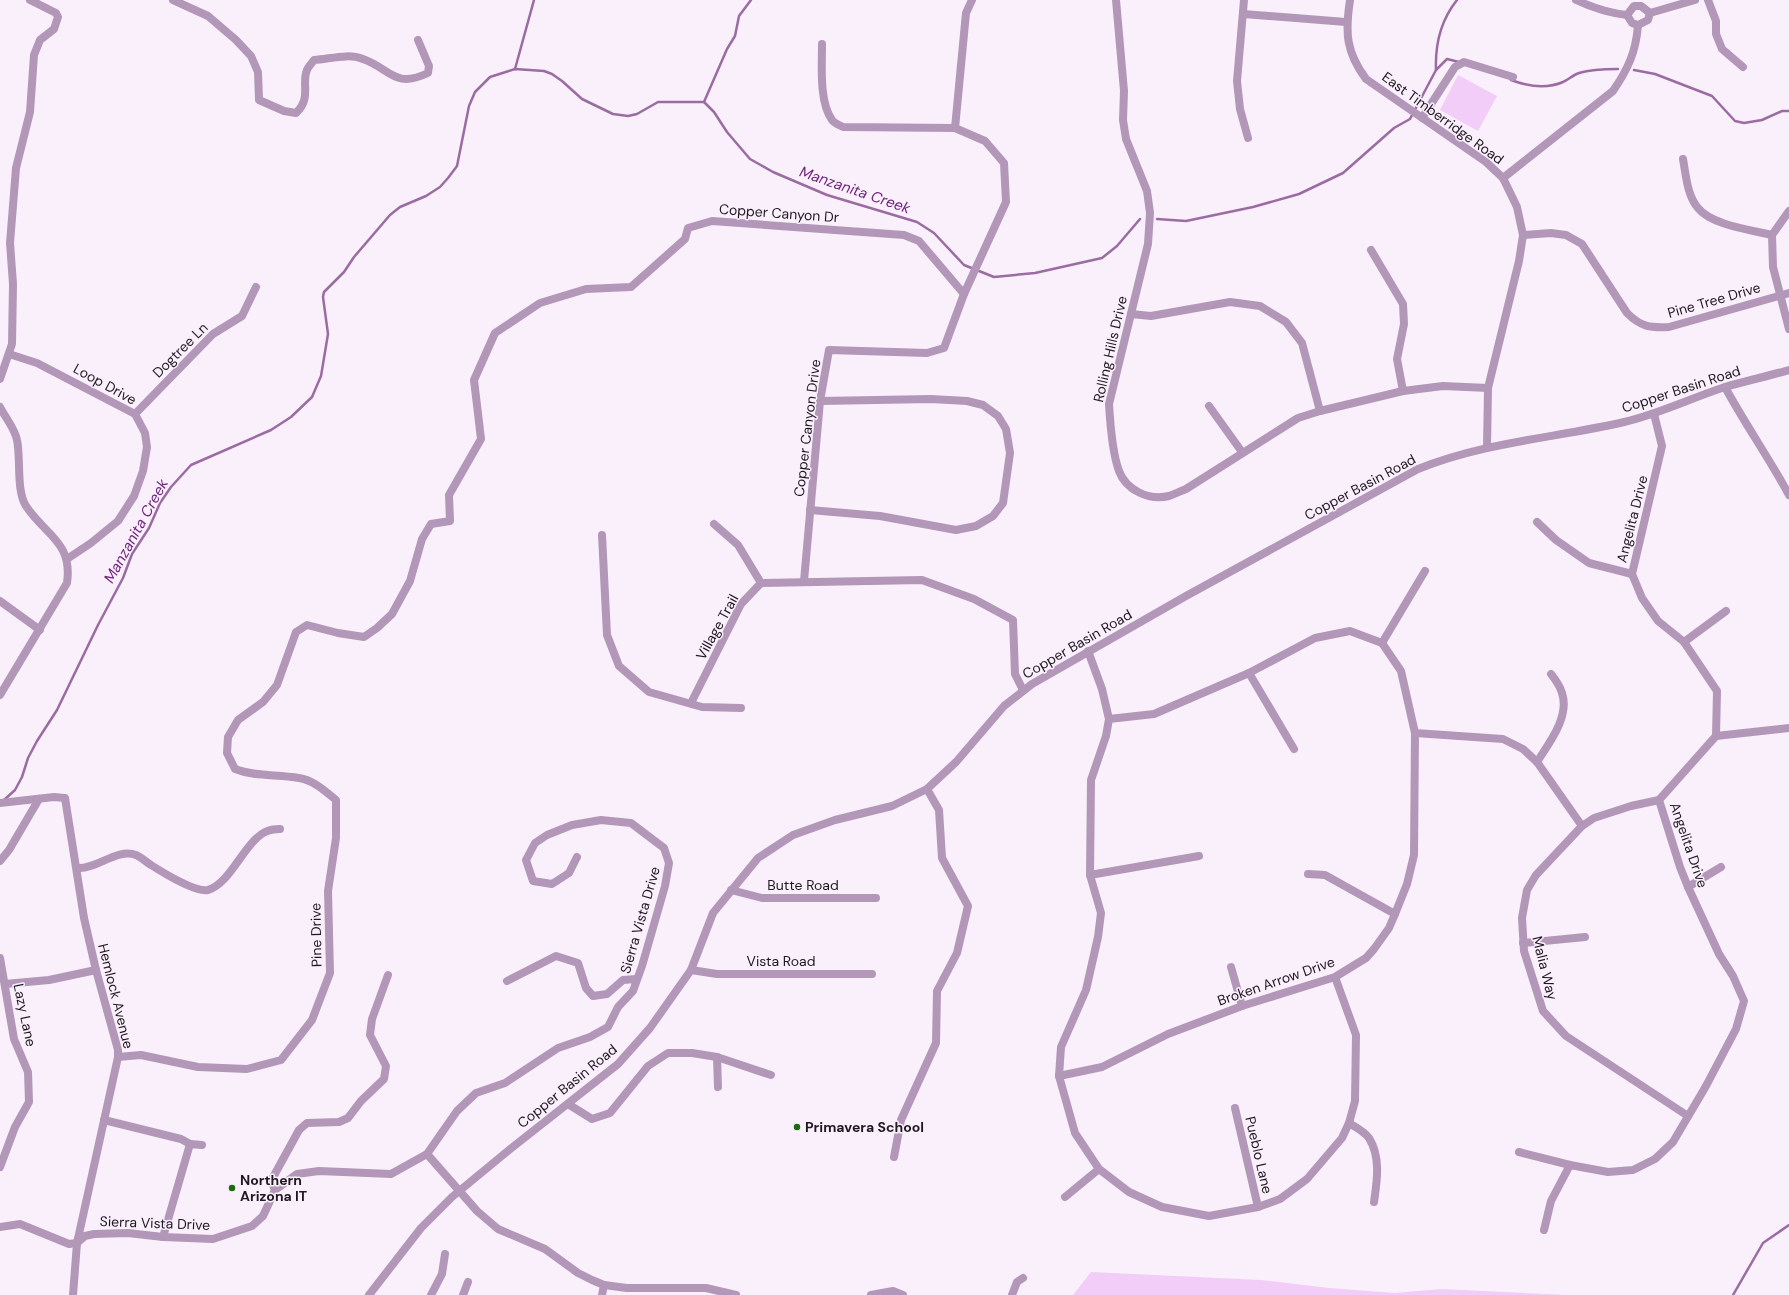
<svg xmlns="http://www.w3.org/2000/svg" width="1789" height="1295" font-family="'DM Sans',sans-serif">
<rect width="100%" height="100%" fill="#faf0fc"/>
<g fill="#f2cdf8">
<polygon points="1458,75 1497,96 1478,131 1440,110"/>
<polygon points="1091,1272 1261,1280 1329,1288 1395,1293 1441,1289 1567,1295 1073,1295"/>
</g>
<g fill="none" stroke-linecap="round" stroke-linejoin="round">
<g stroke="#9a6ca2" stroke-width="2.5">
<polyline points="515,69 534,0"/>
<path d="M1436 70C1435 45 1441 20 1457 0"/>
<polyline points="1634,70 1655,74 1712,96 1735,121 1744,123 1762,120 1782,111 1789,111"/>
<path d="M1511 80C1527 86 1547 89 1563 82 1568 80 1573 75 1579 73 1592 69 1605 69 1618 69"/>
<polyline points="704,102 727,49 735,36 739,16 751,0"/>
<polyline points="1157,219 1186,221 1253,207 1299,194 1343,173 1394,128 1410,119 1436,70 1447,59 1459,62"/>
<polyline points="4,800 15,790 22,777 28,758 37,741 57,710 98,625 123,578 132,554 149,528 160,503 171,487 191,465 271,430 291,417 312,397 321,376 328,334 323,297 324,292 344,272 354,257 390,215 400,207 426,196 440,187 448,178 457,166 469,106 475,92 490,77 515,69 544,71 552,74 562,81 582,99 613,114 628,116 637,114 658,102 704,102 714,112 727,132 750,159 773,172 827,195 917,222 934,233 964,265 994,277 1035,273 1102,258 1117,246 1140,219"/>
<polyline points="1733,1295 1763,1243 1789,1225"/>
</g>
<g stroke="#b397b8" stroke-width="8">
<path d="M173 0 208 16 236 40 251 56 258 72 259 100 284 111 296 113C312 98 301 83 307 70 308 67 312 63 314 60 330 59 348 53 363 59 391 69 394 89 428 73L429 66 418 40"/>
<path d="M1116 0 1124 91 1123 120 1126 139 1147 191 1150 213 1148 244 1109 404C1110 421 1113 455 1119 471 1126 490 1149 501 1169 496 1175 494 1181 491 1186 489L1298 418 1320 411 1403 391 1443 386 1488 388"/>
<polyline points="1244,0 1237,81 1240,109 1248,138"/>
<path d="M1350 0C1345 33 1346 52 1366 79L1486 162 1503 178 1517 207 1523 235 1519 261 1488 388 1487 447"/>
<path d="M1576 0C1593 8 1608 13 1627 15L1634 6H1641L1650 13"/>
<polyline points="1708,0 1716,21 1716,34 1722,49 1743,67"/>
<polyline points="1650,13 1695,0"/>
<polyline points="1243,14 1346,22"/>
<polyline points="1627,15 1632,23 1638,25 1648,20 1650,13"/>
<path d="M822 44C822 66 819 102 832 120 834 123 839 125 843 127L955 128"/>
<polyline points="1422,118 1455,67 1464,62 1513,77"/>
<path d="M1683 159C1686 175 1687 195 1698 208 1711 225 1752 230 1772 235"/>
<path d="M1503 178 1613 91C1628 69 1636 52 1638 25"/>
<polyline points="1789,211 1772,235 1773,267 1789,329"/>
<path d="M1523 235 1551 233 1566 235 1582 244 1627 313C1641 327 1650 328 1669 327L1789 293"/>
<polyline points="1371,250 1403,304 1404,324 1397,359 1403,391"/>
<polyline points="1131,314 1151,316 1230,302 1260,306 1286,322 1302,343 1320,411"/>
<polyline points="9,354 37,363 135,414 145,433 147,447 143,471 134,496 118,521 91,543 67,559"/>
<polyline points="0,379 12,344 13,284 10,243 16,168 30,112 34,55 40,40 54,29 58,17 56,13 30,0"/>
<path d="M1725 387C1745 424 1769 458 1789 495"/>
<polyline points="1209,406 1242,452"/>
<path d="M0 407C5 417 15 429 17 440 21 458 16 491 26 506 45 535 73 542 67 583L0 695"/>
<polyline points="135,414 213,334 242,316 256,287"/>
<polyline points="810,510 880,516 956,530 976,526 993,516 1003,503 1010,453 1006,429 998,416 983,405 967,401 931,399 820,401"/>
<polyline points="1537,522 1556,540 1589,563 1632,574"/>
<polyline points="714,524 738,545 761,583"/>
<polyline points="602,535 607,635 619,666 649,692 702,707 741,708"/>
<polyline points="804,581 820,401 829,350 927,353 944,348 964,294 1006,202 1004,163 985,141 955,128 966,13 972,0"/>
<polyline points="0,601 40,630"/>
<polyline points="1684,642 1726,611"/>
<polyline points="1382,643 1425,571"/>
<polyline points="1088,651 1102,689 1109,719 1106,736 1091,780 1090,875 1101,913 1098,937 1086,990 1061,1047 1059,1076 1075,1133 1099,1169 1129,1192 1162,1207 1209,1216 1258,1207 1280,1199 1307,1179 1342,1138 1349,1123 1355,1101 1356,1035 1335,977"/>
<polyline points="1249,673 1294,749"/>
<polyline points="691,703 741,604 761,583 922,580 974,599 1013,620 1015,674 1023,690"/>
<polyline points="1109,719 1154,714 1249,673 1315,638 1350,631 1382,643"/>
<polyline points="1415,733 1503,739 1523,749 1537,762 1582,826"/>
<polyline points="1716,736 1789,728"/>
<path d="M1537 762C1549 743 1570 717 1562 693 1560 686 1555 679 1551 674"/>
<polyline points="1659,800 1631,806 1594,818 1582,826 1536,875 1527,890 1522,918 1524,951 1543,1011 1566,1036 1688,1116"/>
<polyline points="0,803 54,797 65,798 84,918 96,970 118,1050 118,1057 77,1243 73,1295"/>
<polyline points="0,861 9,850 39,799"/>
<path d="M78 868C97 869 117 848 136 855 141 857 146 862 151 865 162 872 196 893 208 890 230 884 244 843 265 832 269 830 276 829 280 829"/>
<polyline points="1308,874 1325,875 1395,914"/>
<polyline points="1090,875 1199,856"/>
<polyline points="1688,887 1721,867"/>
<polyline points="731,890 762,898 876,898"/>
<polyline points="1523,943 1585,937"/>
<polyline points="0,958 14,1039 28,1072 29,1102 15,1127 0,1167"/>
<polyline points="1231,967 1242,1006"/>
<polyline points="691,970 717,974 872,974"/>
<polyline points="507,981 556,956 578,963 586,988 593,996 607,994 623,980 636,979"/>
<polyline points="5,984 49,980 96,970"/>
<path d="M118 1057 141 1055 198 1067 247 1069 281 1060 312 1020 330 973 328 891 336 838V800C325 791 313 780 299 778 277 774 255 777 235 769L227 753 228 737 238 720 263 702 277 685 296 632 307 625 338 633 364 637 377 628 392 614 410 581 422 539 431 524 450 521 449 495 481 439 474 380 495 333 540 303 586 289 631 287 685 239 688 228 712 221 904 235 919 241 964 294"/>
<polyline points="717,1057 718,1087"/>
<polyline points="1059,1076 1102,1067 1168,1034 1242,1006 1335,977 1366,958 1374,949 1389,928 1395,914 1407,884 1414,855 1415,733 1401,671 1382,643"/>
<polyline points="568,1104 592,1119 610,1113 648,1066 668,1053 692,1053 717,1057 771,1075"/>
<polyline points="1235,1108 1258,1207"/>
<polyline points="104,1120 181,1139 190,1144"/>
<path d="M1349 1123C1356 1127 1365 1132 1369 1138 1381 1157 1377 1181 1374 1202"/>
<polyline points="1519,1152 1570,1165 1608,1172 1633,1170 1655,1159 1673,1142 1706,1086 1736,1029 1744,1001 1733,976 1719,954 1688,887 1680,867 1659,800 1716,736 1717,691 1684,642 1658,621 1642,598 1632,574 1662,446 1654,414"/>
<polyline points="427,1154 477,1211 498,1229 545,1249 578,1273 592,1280 604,1285 627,1288 706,1288 736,1295"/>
<polyline points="894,1157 901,1120 936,1043 937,991 957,953 968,906 942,858 939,810 927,789"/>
<polyline points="275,1190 271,1181 299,1130 307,1123 339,1122 348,1118 361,1101 384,1079 386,1066 370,1035 372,1019 388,975"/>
<polyline points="1065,1197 1099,1169"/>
<polyline points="0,1227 20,1224 69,1244 77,1243 85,1236 94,1234 128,1233 163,1237 213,1239 252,1226 263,1216 275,1190 297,1174 319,1171 391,1174 427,1154 457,1111 476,1093 505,1083 558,1048 590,1037 608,1027 618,1007 633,991 642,966 665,886 669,863 664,848 631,823 601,820 572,825 547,835 535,843 526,860 533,881 552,884 569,873 577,857"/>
<polyline points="1544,1230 1551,1201 1570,1165"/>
<polyline points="163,1237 190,1144 202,1145"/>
<path d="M369 1295 421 1228 452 1197 509 1150 618 1064 650 1028 691 970 713 913 758 858 793 835 835 820 892 806 927 789 956 762 1004 706 1032 684 1186 596 1418 469C1484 442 1555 438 1624 422 1659 414 1691 398 1725 387 1746 381 1768 376 1789 370"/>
<polyline points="431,1295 442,1274 445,1254"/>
<polyline points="463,1295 468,1282"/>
<polyline points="602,1295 604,1285"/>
<polyline points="871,1295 893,1291 903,1295"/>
<polyline points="1012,1295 1017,1282 1023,1278"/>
</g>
</g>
<g fill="#1c6b0f" stroke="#faf0fc" stroke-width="1.5">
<circle cx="797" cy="1127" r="4"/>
<circle cx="232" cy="1188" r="4"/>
</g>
<g text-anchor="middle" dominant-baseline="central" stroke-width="3" stroke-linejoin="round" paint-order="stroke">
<g font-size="14" fill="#201722" stroke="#faf0fc">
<text transform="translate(1443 118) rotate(36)">East Timberridge Road</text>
<text transform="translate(779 213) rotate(4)">Copper Canyon Dr</text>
<text transform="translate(1714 300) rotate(-16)">Pine Tree Drive</text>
<text transform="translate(1110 349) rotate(-77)">Rolling Hills Drive</text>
<text transform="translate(180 350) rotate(-45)">Dogtree Ln</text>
<text transform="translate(105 384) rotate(29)">Loop Drive</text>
<text transform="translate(1681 389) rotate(-18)">Copper Basin Road</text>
<text transform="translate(807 428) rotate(-83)">Copper Canyon Drive</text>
<text transform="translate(1360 487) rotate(-28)">Copper Basin Road</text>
<text transform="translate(1632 519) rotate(-76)">Angelita Drive</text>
<text transform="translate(717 627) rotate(-61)">Village Trail</text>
<text transform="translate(1077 644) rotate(-30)">Copper Basin Road</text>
<text transform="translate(1689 845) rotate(71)">Angelita Drive</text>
<text x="803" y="885">Butte Road</text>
<text transform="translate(640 920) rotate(-74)">Sierra Vista Drive</text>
<text transform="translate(316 935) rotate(-91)">Pine Drive</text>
<text x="781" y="961">Vista Road</text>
<text transform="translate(1545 968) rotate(76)">Malia Way</text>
<text transform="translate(1276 981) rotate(-19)">Broken Arrow Drive</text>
<text transform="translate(116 996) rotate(76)">Hemlock Avenue</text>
<text transform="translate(25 1015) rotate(78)">Lazy Lane</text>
<text transform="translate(567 1086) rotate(-39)">Copper Basin Road</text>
<text transform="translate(1259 1155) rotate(77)">Pueblo Lane</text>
<text transform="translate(155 1223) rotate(2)">Sierra Vista Drive</text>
</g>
<g font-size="14" font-weight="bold" fill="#201722" stroke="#faf0fc" text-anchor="start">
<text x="805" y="1127">Primavera School</text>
<text x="240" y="1180">Northern<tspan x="240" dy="16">Arizona IT</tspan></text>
</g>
<g font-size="15" font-style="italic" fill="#70257d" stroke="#faf0fc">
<text transform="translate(855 190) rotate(19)">Manzanita Creek</text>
<text transform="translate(136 531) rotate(-61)">Manzanita Creek</text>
</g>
</g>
</svg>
